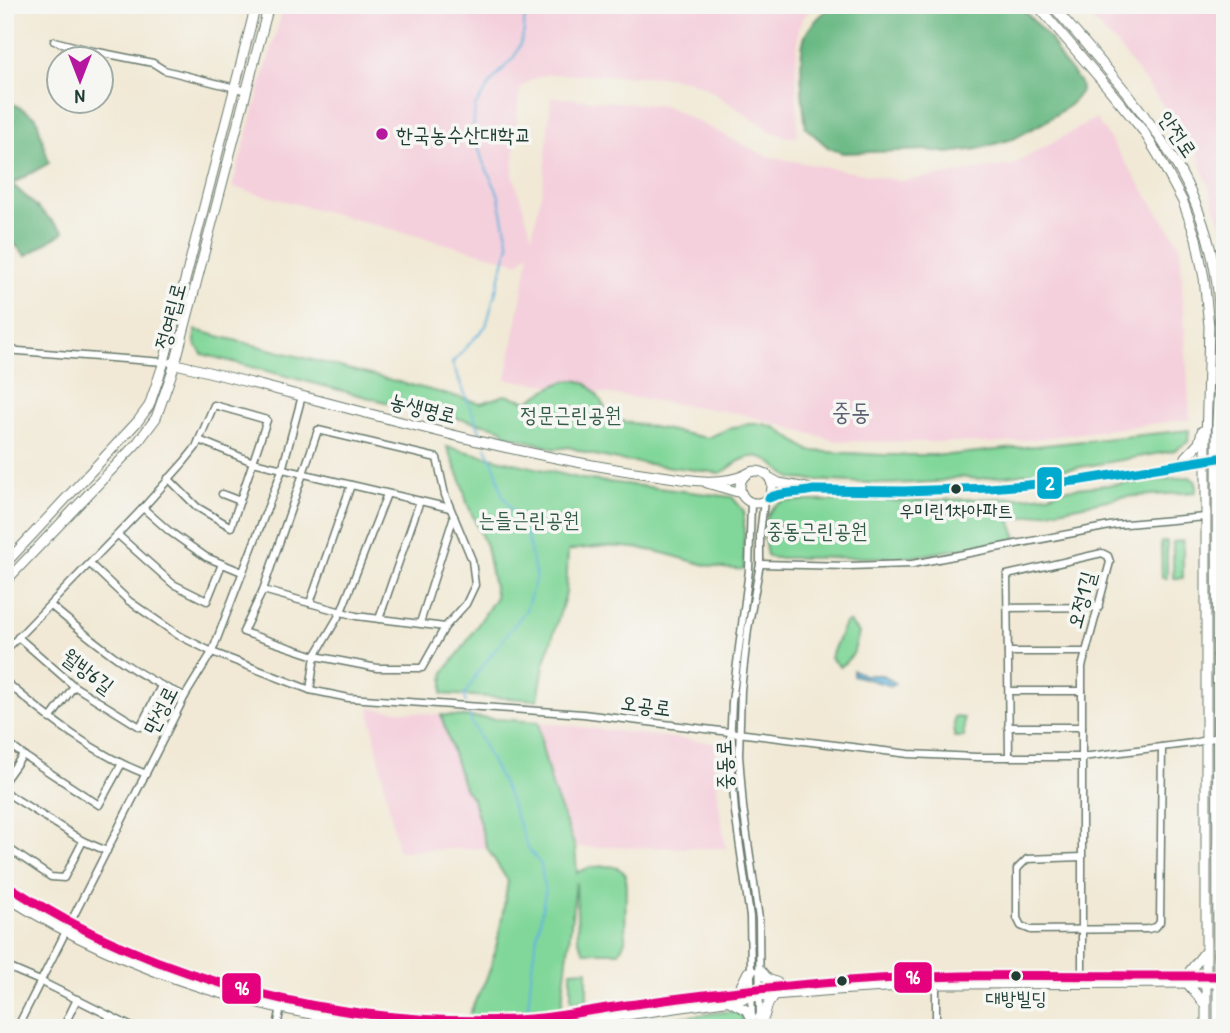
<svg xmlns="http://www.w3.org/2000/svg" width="1230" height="1033" font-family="'Patrick Hand','Poor Story',sans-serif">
<rect width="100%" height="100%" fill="#f6f6f2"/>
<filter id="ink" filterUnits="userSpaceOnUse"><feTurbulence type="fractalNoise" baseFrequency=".0143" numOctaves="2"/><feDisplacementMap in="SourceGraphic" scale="14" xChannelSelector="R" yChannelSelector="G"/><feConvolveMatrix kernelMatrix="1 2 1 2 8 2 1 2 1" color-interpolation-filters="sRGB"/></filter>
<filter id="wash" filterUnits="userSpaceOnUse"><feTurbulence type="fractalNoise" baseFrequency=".00686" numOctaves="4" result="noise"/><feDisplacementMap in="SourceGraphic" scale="28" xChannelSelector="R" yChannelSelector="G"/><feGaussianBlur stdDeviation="1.57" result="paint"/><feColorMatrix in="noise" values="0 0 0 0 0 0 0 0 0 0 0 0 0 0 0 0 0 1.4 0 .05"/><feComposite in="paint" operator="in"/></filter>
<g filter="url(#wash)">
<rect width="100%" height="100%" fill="#f1e9d5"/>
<g fill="#f4cfdc">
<polygon points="284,5 816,5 802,18 798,34 796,67 798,137 787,137 772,132 705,87 686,80 668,77 547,74 531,80 522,87 519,94 513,174 532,236 543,185 551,97 666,106 766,156 901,181 1013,165 1096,118 1180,245 1190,419 1003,443 836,441 739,413 506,379 530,251 519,263 232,187"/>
<polygon points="1077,5 1225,5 1225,236 1196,148 1117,45"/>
<polygon points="369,708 441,715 464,788 473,800 487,848 398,851"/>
<polygon points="539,722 716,743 718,799 726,848 575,847 552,786 542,747"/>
</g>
<g fill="#81d79a" stroke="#508a67" stroke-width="2">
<path d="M195 330 481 403 505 395 528 401C550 388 577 365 597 395 602 402 606 411 612 419L707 438 731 428 748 424H764L776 428 810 451 883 455H949L1189 430 1188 442 1173 451 1075 468 978 479 959 477 935 482 886 484 794 479C774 472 770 449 744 459 734 462 729 471 719 473L618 460 590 454 569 447 555 449 505 434 502 429 493 426 408 408 202 354 195 343Z"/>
<path d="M447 447 582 479 732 497 744 511V569C712 571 684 557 654 551 625 545 596 545 568 551L566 593 544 665 538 700 442 694 444 672 462 649 496 597 486 546 467 503 462 483Z"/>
<path d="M1190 477 1196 482V492L1122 497 1010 520 1017 539 911 557 772 558 767 555C762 534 762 509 784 501H910L1024 497 1048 495 1066 489Z"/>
<polygon points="1183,541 1183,578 1173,578 1173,542"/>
<polygon points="1161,542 1167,542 1167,578 1162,578"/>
<polygon points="849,622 859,633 853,654 841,667 830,658 845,623"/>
<path d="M441 715 539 722 542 747 552 786 575 847 577 873C588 866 617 861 626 875L625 941 619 952H584L578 939 576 882 559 1028H467C469 1007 482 991 489 972 499 942 503 912 508 881L487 848 473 800 464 788Z"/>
<polygon points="954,717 964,718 964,737 954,737"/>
<polygon points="587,970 587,1001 571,1001 571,971"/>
<polygon points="733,1011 742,1014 743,1028 613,1028 657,1020"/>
</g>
<g fill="#68b882" stroke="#447a5b" stroke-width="2">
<path d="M832 5H1019L1050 39 1061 59 1080 83 1081 91 1071 104 1045 122 1015 138 978 149 948 153 928 150 843 153 829 148 806 128C803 107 797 51 806 34 812 22 823 14 832 5Z"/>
<polygon points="5,99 36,117 49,163 12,184 64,232 26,256 5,234"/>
</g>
<path fill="#61b3dc" stroke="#407888" stroke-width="2" d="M853 670 864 675H882L895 683 892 686C879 682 866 679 853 675Z"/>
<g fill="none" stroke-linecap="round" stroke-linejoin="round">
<g stroke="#61b3dc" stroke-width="2">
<polyline points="483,438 452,363 486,326 509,245 498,193 483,162 473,131 475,106 493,80 514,57 520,45 524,31 525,5"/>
<polyline points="466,703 464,696 478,672 526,610 536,577 527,536 502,494 496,470 486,447"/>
<polyline points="468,708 471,721 506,790 528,848 541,865 545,893 533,958 527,1016"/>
<polyline points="525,1028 526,1021"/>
</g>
</g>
</g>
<g filter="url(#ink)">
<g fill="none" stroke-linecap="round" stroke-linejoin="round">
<g stroke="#68796c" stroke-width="9">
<g id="street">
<polyline points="54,41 93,51 153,63 164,70 247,91"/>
<polyline points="5,350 164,362"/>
<polygon points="318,430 437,458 445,495 472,560 475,585 466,604 445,627 422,668 377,668 315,656 243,632 263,590"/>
<polyline points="199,440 253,462 450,508"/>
<polyline points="222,494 240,501"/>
<polyline points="751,502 749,570 732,702 730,747 735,812 750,917 752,1028"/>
<polyline points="143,508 169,531 206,557 242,572"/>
<polyline points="118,535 173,584 207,601 222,564"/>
<polyline points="90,564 129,601 178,635 212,652 310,690 349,698 583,714 909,754 977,757 1082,757 1193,743 1225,735"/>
<polyline points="760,564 849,566 912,564 1115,525 1206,517"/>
<polyline points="263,590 356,616 445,627"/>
<polyline points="310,603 351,485"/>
<path d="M50 605C92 640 134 676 185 696"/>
<polyline points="1008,608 1099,607"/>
<polyline points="379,619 420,501"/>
<polyline points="420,623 454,516"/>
<polyline points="18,637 74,686 140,727 161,686"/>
<polyline points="5,651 143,508 184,462 196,447 214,405 267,420 231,527 197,507 168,478"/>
<polyline points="1008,652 1085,652"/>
<path d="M5 681C48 718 94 754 146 774"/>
<polyline points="310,690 315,656 341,612 387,494"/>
<polyline points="1009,691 1082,691"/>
<polyline points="50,719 74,686"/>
<polyline points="1008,727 1082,727"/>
<polyline points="5,741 23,755 99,805 121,765"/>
<polyline points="1009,757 1007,575 1102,553 1108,556 1110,562 1082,667 1082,979"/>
<polyline points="5,780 23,755"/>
<polyline points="5,792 83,841 107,851"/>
<polyline points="5,846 51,877 64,878 83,841"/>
<polyline points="1082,857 1027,859 1017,869 1017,918 1021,926 1031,930 1148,929 1156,927 1160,922 1162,747"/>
<polyline points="5,966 40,981 134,1028"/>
<polyline points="17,1028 185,696 212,652 282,470 302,396"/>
<polyline points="63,1028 77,999"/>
<polyline points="104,1028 110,1016"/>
<polyline points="277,1028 281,1006"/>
<polyline points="760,1028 759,919 743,807 739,755 741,690 748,629 760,564 760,534 764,501"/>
<polyline points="936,1028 936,984"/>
</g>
</g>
<g stroke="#68796c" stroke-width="11">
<g id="secondary">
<polyline points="1037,5 1108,88 1144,132 1158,155 1183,202 1196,238 1204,278 1209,326 1206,443 1206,1028"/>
<path d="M1052 5C1131 98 1211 175 1219 305 1221 344 1219 384 1217 423L1218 1028"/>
<path d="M172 363C330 401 487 451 648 474 679 478 717 488 747 474"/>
<polyline points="1185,463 1186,457 1199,443 1202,431"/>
<circle cx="756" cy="487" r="16"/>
<polyline points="770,478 779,483 812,489"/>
<polyline points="707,483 741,493"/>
<path d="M769 498C783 491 798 494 813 490L904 491 989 488 1075 481 1225 457"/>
<polyline points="5,564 138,421 149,406 164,362 256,5"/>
<polyline points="5,582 138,442 156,418 175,364 269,5"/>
<path d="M5 884C157 983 350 1031 531 1019 566 1016 601 1008 636 1004 707 994 778 986 848 981 974 972 1099 977 1225 976"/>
<path d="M5 896C137 979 273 1018 429 1028"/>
<polyline points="760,970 768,979 778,983 779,987"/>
<polyline points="1186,976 1204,953"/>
<polyline points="1187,983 1205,1005"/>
<polyline points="738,992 748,972 752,971"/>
<polyline points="731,1002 748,1011 752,1019"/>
<polyline points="760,1017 764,1017 768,1004 775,995"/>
<polyline points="535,1028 760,996 836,990 936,984 1225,983"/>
</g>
</g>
<use href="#street" stroke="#fff" stroke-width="6"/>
<use href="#secondary" stroke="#fff" stroke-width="9"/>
<g stroke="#f6f6f2" stroke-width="14">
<path id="bus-1" d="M5 884C157 983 350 1031 531 1019 566 1016 601 1008 636 1004 707 994 778 986 848 981 974 972 1099 977 1225 976"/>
</g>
<g stroke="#f6f6f2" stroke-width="14">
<path id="bus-2" d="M769 498C783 491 798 494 813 490L904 491 989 488 1075 481 1225 457"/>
</g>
<use href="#bus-1" stroke="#e5007d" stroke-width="9"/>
<use href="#bus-2" stroke="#00a9ce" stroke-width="9"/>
</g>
</g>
<circle fill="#b5179e" stroke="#f6f6f2" stroke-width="2.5" cx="382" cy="134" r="7"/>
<g fill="#1f3d34" stroke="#f6f6f2" stroke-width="2.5">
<circle cx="956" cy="489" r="6"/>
<circle cx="1016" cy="976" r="6"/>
<circle cx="842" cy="981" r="6"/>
</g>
<g text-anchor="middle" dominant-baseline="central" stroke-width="7" stroke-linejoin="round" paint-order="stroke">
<g font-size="19" fill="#1f3d34" stroke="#f6f6f2">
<text x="956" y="510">우미린1차아파트</text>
<text x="1016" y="998">대방빌딩</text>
</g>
<g font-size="21" fill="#1f3d34" stroke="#f6f6f2" text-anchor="start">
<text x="396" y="134">한국농수산대학교</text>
</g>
<g font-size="21" fill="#1f3d34" stroke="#f6f6f2">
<text transform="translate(1178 134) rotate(56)">안전로</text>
<text transform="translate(170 316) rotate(-75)">정여립로</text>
<text transform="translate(423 408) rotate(14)">농생명로</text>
<text transform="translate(1081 600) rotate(-75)">오정1길</text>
<text transform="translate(88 671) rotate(37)">월방6길</text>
<text transform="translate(646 705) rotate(8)">오공로</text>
<text transform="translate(160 710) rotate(-63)">만성로</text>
<text transform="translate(724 765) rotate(-92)">중동로</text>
</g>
<g font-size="21" fill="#335c48" stroke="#f6f6f2">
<text x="571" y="414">정문근린공원</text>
<text x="529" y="519">는들근린공원</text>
<text x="817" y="530">중동근린공원</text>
</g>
<g font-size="24" fill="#5d6172" stroke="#f6f6f2">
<text x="851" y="411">중동</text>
</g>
</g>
<g stroke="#f6f6f2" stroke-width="2.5">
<rect x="1036" y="466" width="27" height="34" rx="7" fill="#00a9ce"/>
<rect x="893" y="961" width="40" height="33" rx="7" fill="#e5007d"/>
<rect x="221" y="972" width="41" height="33" rx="7" fill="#e5007d"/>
</g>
<g font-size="19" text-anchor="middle" font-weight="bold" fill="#fff">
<text x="1050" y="490">2</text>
<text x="913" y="984">96</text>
<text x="242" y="995">96</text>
</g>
<rect width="1230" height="1033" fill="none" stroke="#f6f6f2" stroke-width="28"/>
<g transform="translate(80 80) rotate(180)"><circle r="33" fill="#f6f6f2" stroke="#a0aca6" stroke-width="2"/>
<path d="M0-5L12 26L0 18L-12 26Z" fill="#b5179e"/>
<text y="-10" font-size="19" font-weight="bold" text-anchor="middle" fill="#1f3d34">N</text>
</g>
</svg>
